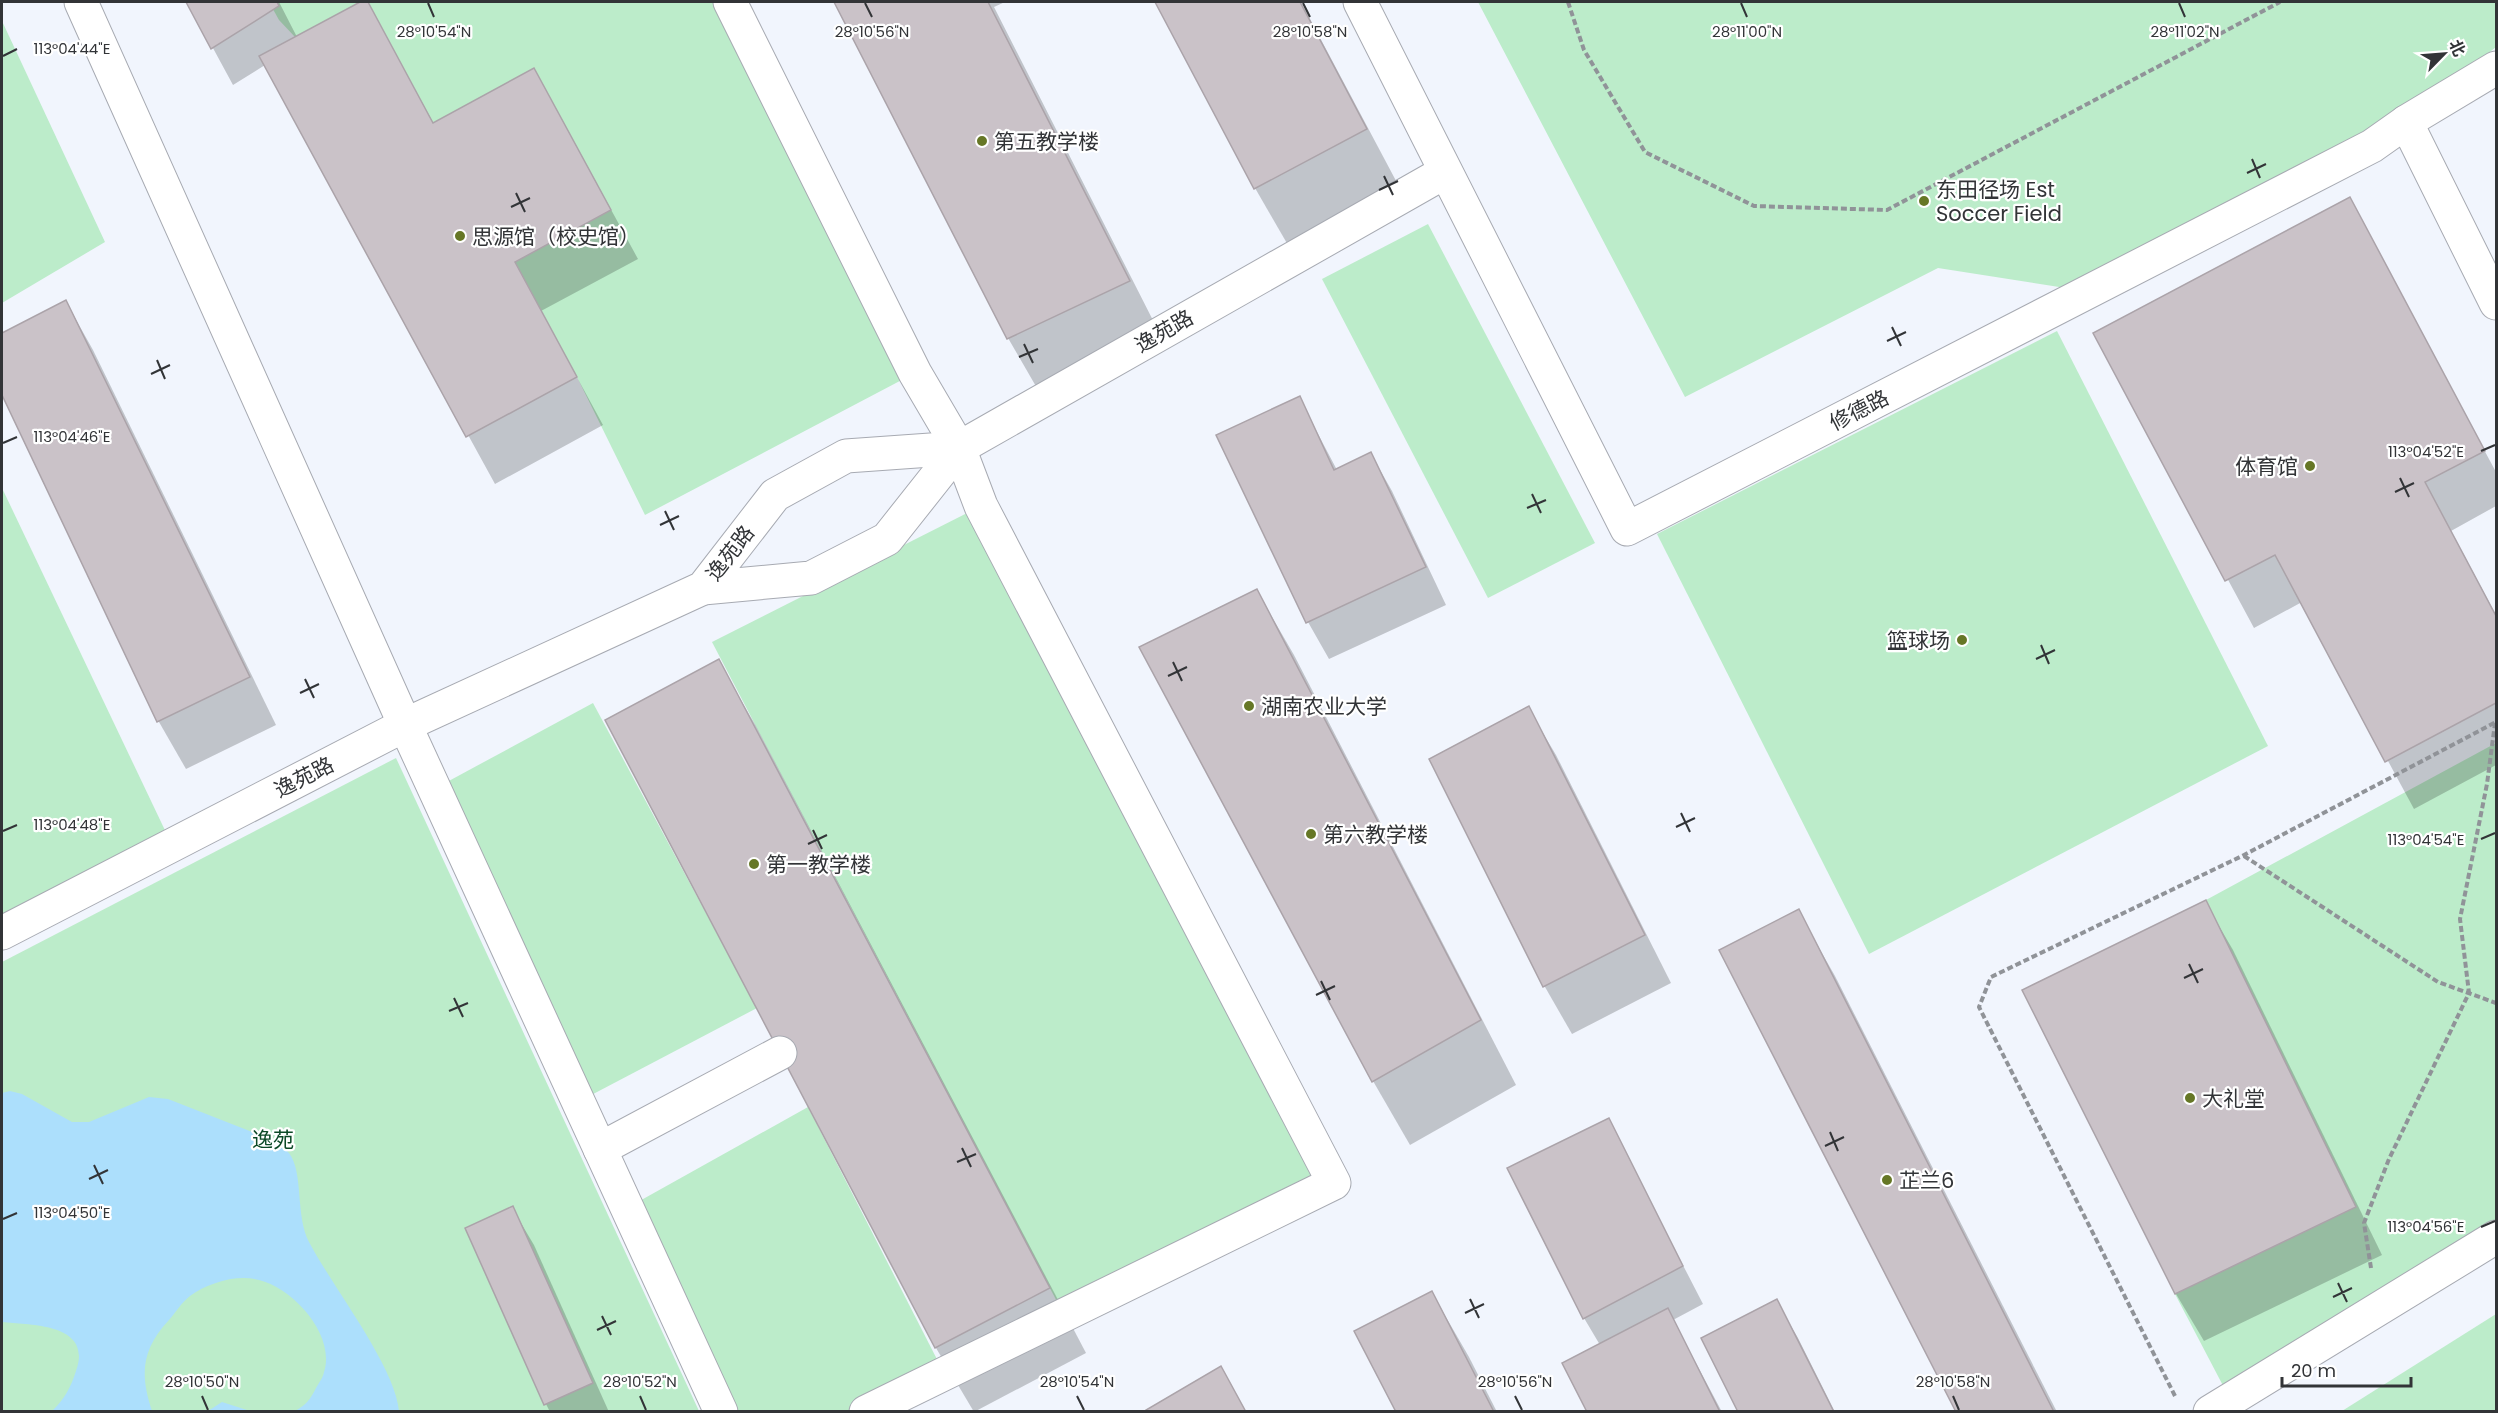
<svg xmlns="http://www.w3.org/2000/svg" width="2498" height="1413" font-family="Poppins,'Noto Sans SC',sans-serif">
<rect width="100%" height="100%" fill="#f1f5fd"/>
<g fill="#bcecca">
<polygon points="269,2 360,2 295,37 279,20"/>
<polygon points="368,2 730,2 915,373 645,515 577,377 515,262 611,210 534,69 433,123"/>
<polygon points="1478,2 2496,2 2496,47 2372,146 2091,292 1938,268 1685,397"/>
<polygon points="2,21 105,242 2,303"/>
<polygon points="1428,224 1595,543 1488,598 1322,279"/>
<polygon points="2057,331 2268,746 1869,954 1657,534"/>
<polygon points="2,488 172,845 2,933"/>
<polygon points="981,506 1334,1183 1064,1315 712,642"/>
<polygon points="593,703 757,1008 578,1102 434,789"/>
<polygon points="2496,743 2496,1229 2230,1399 2175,1294 2356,1207 2206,900"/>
<polygon points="396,758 699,1411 2,1412 2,962"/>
<polygon points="808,1107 944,1373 866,1411 721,1411 627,1208"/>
<polygon points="2496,1314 2496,1411 2342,1411"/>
</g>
<g fill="#acdffc">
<path d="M10 1091 22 1094 72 1122H89L149 1097 168 1099 275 1141C280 1145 285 1149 289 1153 304 1173 295 1215 309 1242 332 1286 395 1366 399 1411H295C306 1405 310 1400 316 1388 318 1384 323 1378 324 1372 336 1335 293 1288 259 1280 237 1274 208 1283 190 1296 182 1302 176 1312 169 1320 141 1350 140 1375 152 1411H52C64 1400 71 1387 76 1371 93 1324 33 1325 2 1322V1093Z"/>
<polygon points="222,1402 250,1411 208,1411"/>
</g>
<g fill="#0003">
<polygon points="188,2 279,2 297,37 366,2 434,124 561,118 638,259 541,311 603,425 495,484 265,65 233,85"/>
<polygon points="836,2 1005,2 994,7 1166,346 1045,402 1008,338"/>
<polygon points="1157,2 1301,2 1403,194 1292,252 1255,188"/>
<polygon points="2349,199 2496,472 2496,506 2451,531 2496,615 2496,765 2414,809 2302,602 2254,628 2095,333"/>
<polygon points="66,302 93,350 276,725 186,769 159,722 2,392 2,335"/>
<polygon points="1299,398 1337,470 1371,454 1392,491 1446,605 1329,659 1308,622 1218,436"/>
<polygon points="1257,591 1294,655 1516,1085 1410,1145 1373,1081"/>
<polygon points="718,661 756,726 1086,1353 974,1412 936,1348 607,720"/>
<polygon points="1528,708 1556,755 1671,983 1572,1034 1545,987 1431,759"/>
<polygon points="2205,902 2233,950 2382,1255 2204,1341 2176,1294 2024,990"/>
<polygon points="1798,911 1835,976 2057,1412 1958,1412"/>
<polygon points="1608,1120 1703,1304 1673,1320 1722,1412 1589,1412 1600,1345 1584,1318"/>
<polygon points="512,1208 534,1245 609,1412 550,1412 546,1404"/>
<polygon points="1432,1293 1469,1357 1497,1412 1398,1412"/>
<polygon points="1776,1301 1798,1338 1835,1412 1739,1412"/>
</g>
<g fill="#cac2c8" stroke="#aba3a9" stroke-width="1.5">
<polygon points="186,2 277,2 279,6 211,49"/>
<polygon points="360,2 368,2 433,123 534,68 611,210 515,262 577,377 466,437 259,56"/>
<polygon points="834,2 988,2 1130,281 1007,339"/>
<polygon points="1155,2 1300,2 1367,129 1254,189"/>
<polygon points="2350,197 2485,451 2425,482 2496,616 2496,703 2385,762 2275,555 2225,581 2093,333"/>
<polygon points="66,300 250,677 157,722 2,395 2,333"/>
<polygon points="1300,396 1334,470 1371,452 1426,567 1306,623 1216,435"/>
<polygon points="1257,589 1481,1020 1372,1082 1139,647"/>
<polygon points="719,659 1050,1288 935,1348 605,720"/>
<polygon points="1529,706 1645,935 1543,987 1429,759"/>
<polygon points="2206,900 2356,1207 2175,1294 2022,990"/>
<polygon points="1799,909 2053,1410 2050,1412 1956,1412 1719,950"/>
<polygon points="1609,1118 1683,1266 1583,1319 1507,1168"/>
<polygon points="513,1206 593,1383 544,1405 465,1228"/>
<polygon points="1432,1291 1494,1412 1396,1412 1354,1331"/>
<polygon points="1777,1299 1834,1412 1738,1412 1701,1338"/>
<polygon points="1668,1308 1720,1412 1587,1412 1562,1363"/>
<polygon points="1221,1366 1246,1412 1147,1412 1146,1410"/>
</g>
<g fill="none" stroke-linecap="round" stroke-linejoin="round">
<g stroke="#a7aab2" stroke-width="35">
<g id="minor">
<polyline points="81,2 405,725 721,1412"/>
<polyline points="730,2 915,373 959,448 981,506 1334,1183 866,1412"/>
<polyline points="1360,2 1627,529 2372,146 2406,122 2496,68"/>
<polyline points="2406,122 2496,303"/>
<polyline points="703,588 811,578 887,539 959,448"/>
<polyline points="2,933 405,725 703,588 775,495 846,456 959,448 1445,172"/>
<polyline points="600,1149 780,1053"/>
<polyline points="2210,1412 2496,1237"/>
</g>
</g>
<g stroke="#909398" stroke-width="4" stroke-dasharray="6 3" stroke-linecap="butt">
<polyline points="1568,2 1584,50 1645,152 1754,206 1887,210 2280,2"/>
<polyline points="2244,856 2438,982 2496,1003"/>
<polyline points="2371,1268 2364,1223 2389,1159 2469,993 2460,919 2487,784 2495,723"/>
<polyline points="2175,1396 1979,1007 1991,977 2244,855 2496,722"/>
</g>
<use href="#minor" stroke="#fff" stroke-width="33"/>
</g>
<path fill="none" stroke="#323437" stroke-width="2" d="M428 3 434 17M865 3 872 17M1303 3 1310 17M1741 3 1747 17M2179 3 2185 17M3 56 17 49M2252 159 2260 178M2247 173 2266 164M1384 176 1393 195M1379 190 1398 181M516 193 525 212M511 207 530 198M1892 327 1901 346M1887 341 1906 332M1024 344 1033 363M1019 357 1038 349M157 360 165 379M151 374 170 365M3 443 17 437M2481 451 2495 445M2400 478 2409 497M2395 492 2414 483M1532 494 1541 513M1527 508 1546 500M665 511 674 530M660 525 679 516M2041 645 2049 664M2036 659 2055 650M1173 662 1182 681M1168 676 1187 667M305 679 314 698M300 693 319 684M1681 813 1690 832M1676 827 1695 818M813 830 822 849M3 831 17 825M2481 839 2495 833M808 844 827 835M2189 964 2198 983M2184 978 2203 969M1321 981 1330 1000M1316 995 1335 986M454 998 463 1017M449 1011 468 1003M1830 1132 1838 1151M1825 1146 1844 1137M962 1148 971 1167M957 1162 976 1154M94 1165 103 1184M89 1179 108 1170M3 1219 17 1213M2481 1227 2495 1221M2338 1283 2347 1302M2333 1297 2352 1288M1470 1299 1479 1318M1465 1313 1484 1304M602 1316 611 1335M597 1330 616 1321M202 1396 208 1410M640 1396 646 1410M1077 1396 1084 1410M1515 1396 1522 1410M1953 1396 1959 1410"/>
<g fill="#667726" stroke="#fff" stroke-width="2">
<circle cx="982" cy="141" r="6"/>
<circle cx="1924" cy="201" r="6"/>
<circle cx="460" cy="236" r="6"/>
<circle cx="2310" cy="466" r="6"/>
<circle cx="1962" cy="640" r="6"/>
<circle cx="1249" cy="706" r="6"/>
<circle cx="1311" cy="834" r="6"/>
<circle cx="754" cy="864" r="6"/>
<circle cx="2190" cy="1098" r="6"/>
<circle cx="1887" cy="1180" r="6"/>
</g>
<g text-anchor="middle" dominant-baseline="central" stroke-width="4.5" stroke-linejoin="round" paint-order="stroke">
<g font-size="21" fill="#323437" stroke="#fff" text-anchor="start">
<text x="994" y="141">第五教学楼</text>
<text x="1936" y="189">东田径场 Est<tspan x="1936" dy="24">Soccer Field</tspan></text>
<text x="472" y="236">思源馆（校史馆）</text>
<text x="2298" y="466" text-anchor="end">体育馆</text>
<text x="1950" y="640" text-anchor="end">篮球场</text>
<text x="1261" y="706">湖南农业大学</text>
<text x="1323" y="834">第六教学楼</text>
<text x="766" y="864">第一教学楼</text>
<text x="2202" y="1098">大礼堂</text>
<text x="1899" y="1180">芷兰6</text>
</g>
<g font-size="21" fill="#323437" stroke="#fff">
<text transform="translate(1164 331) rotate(-30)">逸苑路</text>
<text transform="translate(1859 410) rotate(-27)">修德路</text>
<text transform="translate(730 553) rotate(-52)">逸苑路</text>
<text transform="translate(304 777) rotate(-27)">逸苑路</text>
</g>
<g font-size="21" fill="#0c4927" stroke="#fff">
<text x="273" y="1139">逸苑</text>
</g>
</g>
<g font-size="15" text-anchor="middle" fill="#323437" stroke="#fff" stroke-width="4.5" stroke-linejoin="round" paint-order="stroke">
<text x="434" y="37">28°10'54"N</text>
<text x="872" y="37">28°10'56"N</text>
<text x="1310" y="37">28°10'58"N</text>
<text x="2185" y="37">28°11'02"N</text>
<text x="1747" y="37">28°11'00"N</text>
<text x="72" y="54">113°04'44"E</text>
<text x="72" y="442">113°04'46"E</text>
<text x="2426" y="457">113°04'52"E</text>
<text x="72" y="830">113°04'48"E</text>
<text x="2426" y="845">113°04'54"E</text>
<text x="72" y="1218">113°04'50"E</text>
<text x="2426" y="1232">113°04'56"E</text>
<text x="202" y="1387">28°10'50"N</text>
<text x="640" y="1387">28°10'52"N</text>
<text x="1077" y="1387">28°10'54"N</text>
<text x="1515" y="1387">28°10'56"N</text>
<text x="1953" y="1387">28°10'58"N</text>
</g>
<rect width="2498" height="1413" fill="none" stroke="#323437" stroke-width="6"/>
<g transform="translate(2444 54) rotate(65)" stroke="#ffffff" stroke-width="4.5" paint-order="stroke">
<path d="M0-4.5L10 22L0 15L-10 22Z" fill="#323437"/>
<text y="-9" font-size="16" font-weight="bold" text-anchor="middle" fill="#323437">北</text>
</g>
<path d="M2282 1377v9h129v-9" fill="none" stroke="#323437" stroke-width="3"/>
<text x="2291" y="1377" font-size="18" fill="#323437" stroke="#ffffff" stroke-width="4.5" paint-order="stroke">20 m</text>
</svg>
